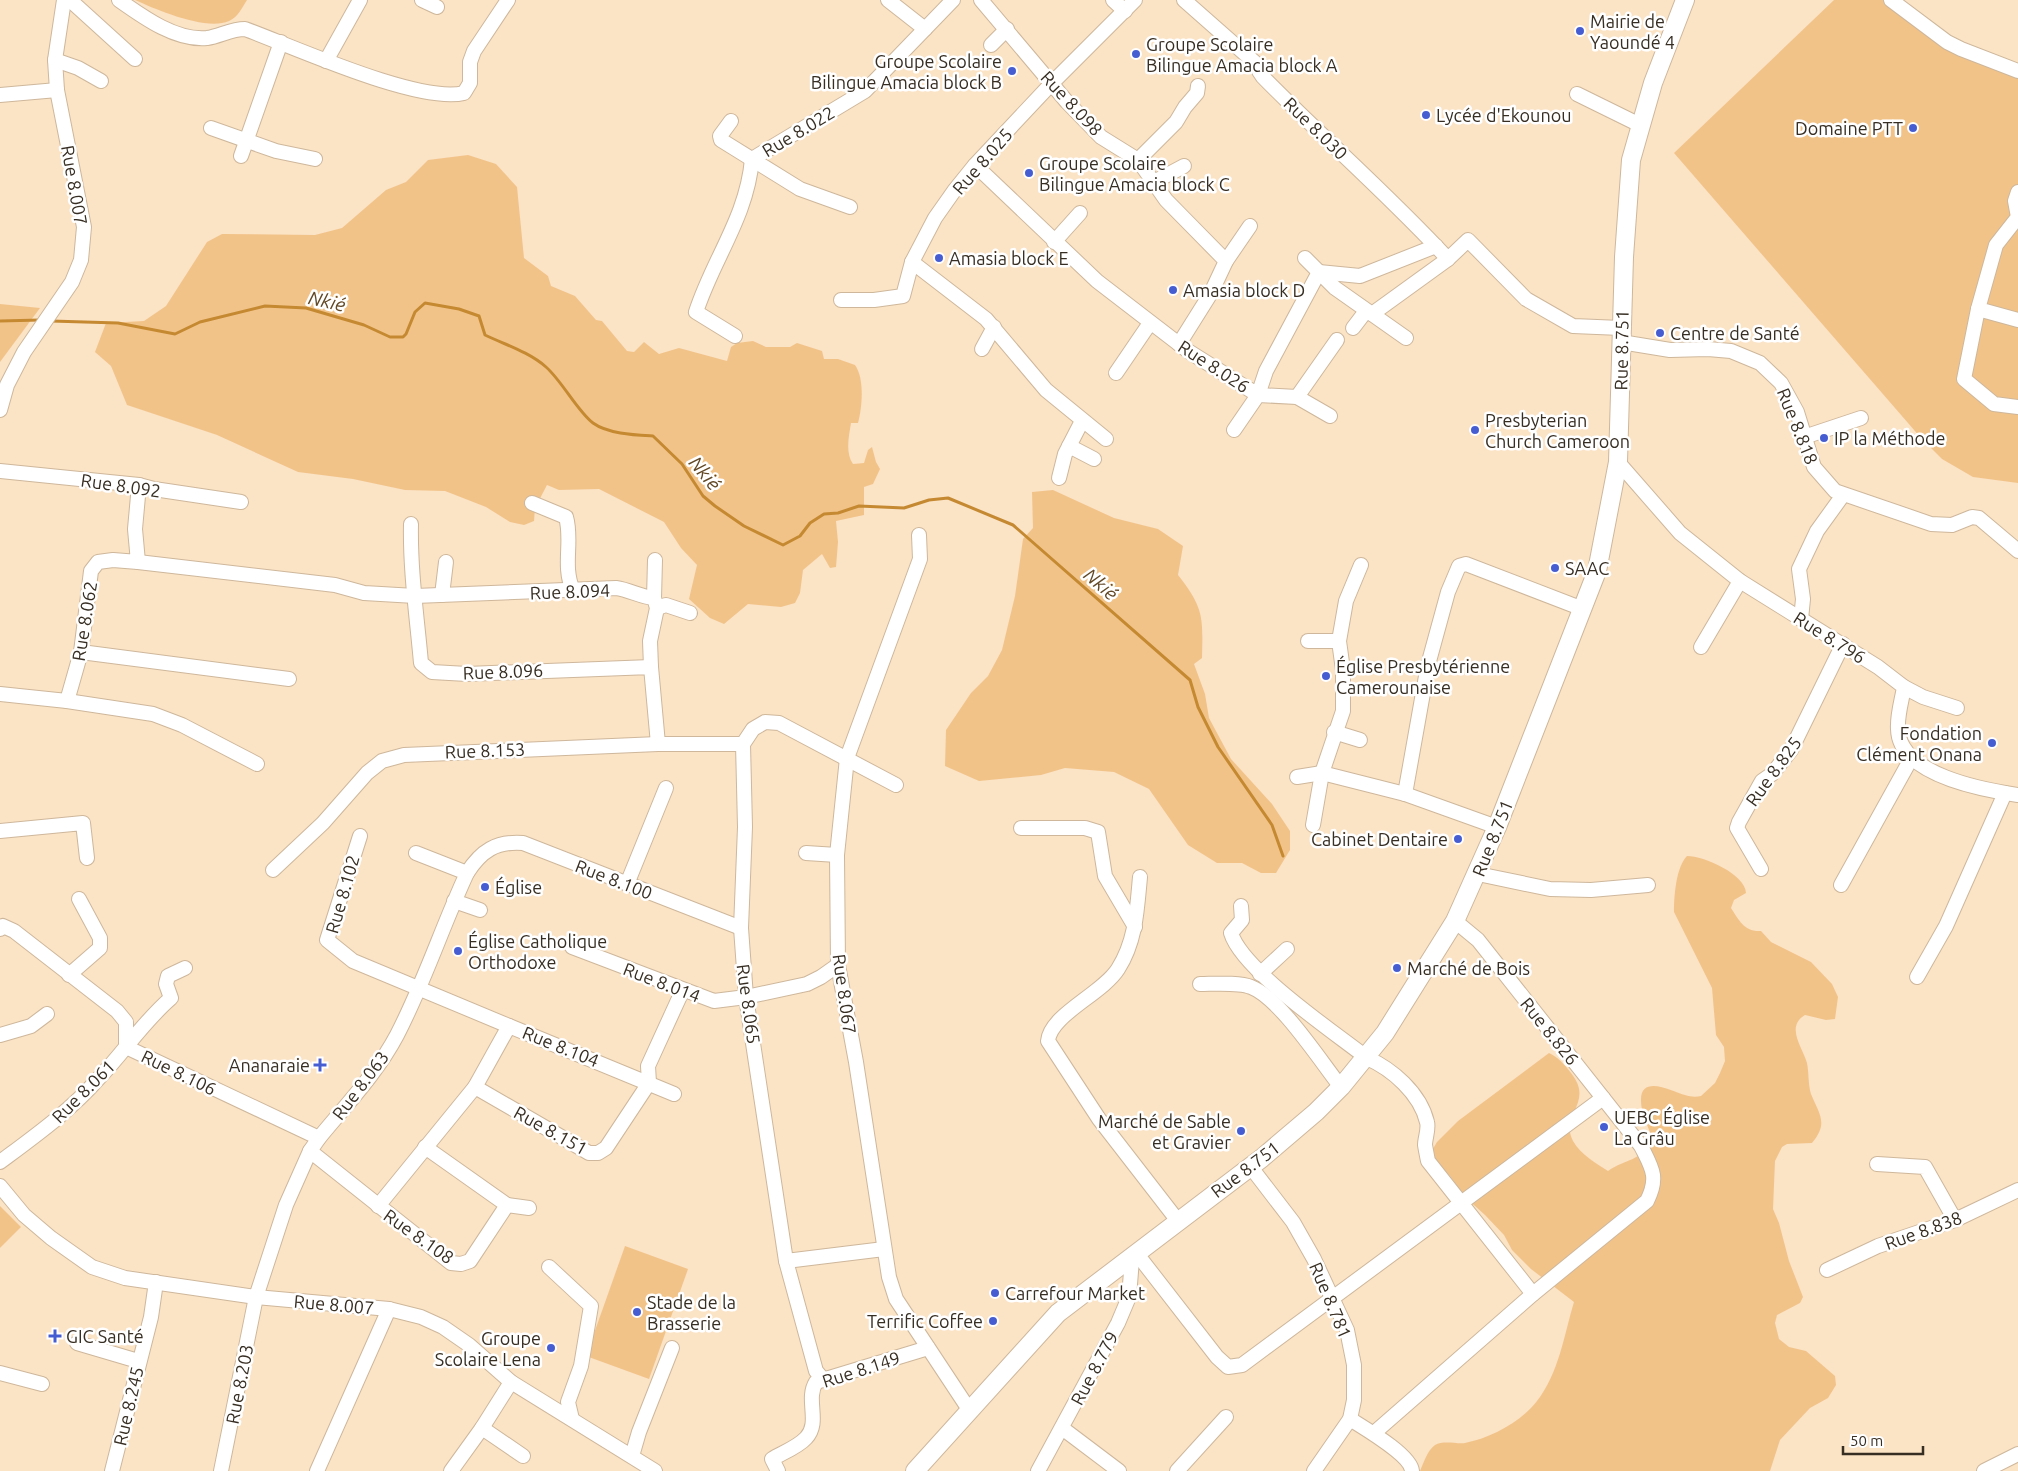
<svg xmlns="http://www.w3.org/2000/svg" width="2018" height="1471" font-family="Ubuntu,sans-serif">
<rect width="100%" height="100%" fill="#fbe3c6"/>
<g fill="#f2c389">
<path d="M135 0H247C242 8 238 17 229 21 206 31 157 10 135 0Z"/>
<polygon points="1834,0 1888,0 1944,39 2018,70 2018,483 1973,477 1942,459 1921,438 1674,153"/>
<path d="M468 155 496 164 517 187 524 258 548 276 551 286 575 296 596 320 602 321 627 351 634 352 644 342 659 354 679 348 727 361 731 347 737 343 753 341 766 347H790L797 343 822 351 824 359H838L855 365C865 379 862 408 858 423H851C849 436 845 452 853 464L864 463 868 450 872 447 876 462 880 469 873 484 864 487V515L836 521 838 542 836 567 830 568 822 554 803 570 800 593 795 603 781 607 748 604 724 624 710 618 689 599 697 565 681 548 664 522 599 489 559 490 547 485 535 508 534 521 524 525 510 522 486 507 445 491 405 490 353 479 298 472 217 435 127 405 111 366 95 352 106 323 144 321 166 306 207 242 222 234 315 235 342 228 386 190 406 182 428 160Z"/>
<polygon points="0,304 40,308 0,362"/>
<path d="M1053 490 1114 518 1158 529 1183 546 1178 575C1204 608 1203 617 1202 658L1194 664 1205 694 1209 718 1231 759 1272 804 1290 831V850L1276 873H1261L1242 863H1217L1188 845 1149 789 1114 772 1065 768 1041 775 979 781 945 766 946 730 971 693 988 676 1002 650 1015 596 1023 539 1033 528 1032 492Z"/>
<path d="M1687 856C1704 856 1745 874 1746 893L1734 900 1731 908C1739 920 1744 932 1761 931L1771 942 1811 962 1832 984 1838 997 1835 1019 1826 1020 1805 1015C1785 1027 1803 1048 1807 1063 1809 1073 1808 1084 1811 1094 1819 1114 1829 1123 1812 1143L1787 1144 1782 1147 1775 1161 1773 1209 1779 1223 1789 1261 1803 1297 1800 1303 1777 1315 1775 1323 1779 1339 1789 1347 1806 1351 1835 1376 1836 1385 1828 1398 1810 1408 1780 1440 1770 1471H1420C1424 1462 1427 1451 1435 1445 1443 1440 1456 1444 1465 1443 1491 1438 1521 1422 1537 1401 1559 1373 1564 1335 1574 1302L1531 1269 1512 1250 1504 1235 1485 1215 1465 1197 1450 1176 1435 1162 1431 1152 1437 1142 1458 1121 1549 1053C1558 1057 1565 1065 1571 1073 1595 1103 1559 1114 1573 1141 1581 1155 1596 1163 1608 1171 1626 1158 1640 1163 1652 1139 1649 1127 1641 1114 1641 1101 1640 1073 1674 1092 1685 1095 1691 1097 1696 1097 1701 1096L1715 1083 1720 1073 1725 1061 1724 1047 1716 1035 1712 988 1674 912C1674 896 1676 867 1687 856Z"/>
<polygon points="0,1206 21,1227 0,1248"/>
<polygon points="625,1246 688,1269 649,1379 586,1356"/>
</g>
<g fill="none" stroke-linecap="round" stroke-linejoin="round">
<g stroke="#c58931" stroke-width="3">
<polyline points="0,321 40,320"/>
<path d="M51 321 118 323 175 334 200 322 265 306 306 308 364 325 390 337H403L406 334 415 312 425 303 459 309 479 316 485 335C506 345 529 352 546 367 562 381 578 412 593 423 608 434 636 435 653 436L682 464 703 496 715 506 744 526 783 545 800 536 810 523 824 514 838 513 859 506 904 508 929 500 948 498 1013 525 1190 680 1198 707 1218 747 1272 825 1283 856"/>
</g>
<g stroke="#ceb79b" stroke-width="16">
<g id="minor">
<polyline points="70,0 135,59"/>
<path d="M119 0C143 17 176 41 207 38 220 36 231 29 245 29 292 46 418 104 464 93L470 83V62L474 51 508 0"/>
<polyline points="422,0 437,7"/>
<polyline points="888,0 925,29"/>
<polyline points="981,0 1067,102 1101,137 1138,160 1166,200 1226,261 1211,293 1179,344"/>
<polyline points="1113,0 1125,11"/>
<path d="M1184 0 1260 67 1259 71 1263 77C1324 139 1389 195 1448 259L1468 240 1526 299 1573 326 1621 328"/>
<polyline points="1891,0 1947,42 1961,49 2018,71"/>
<polyline points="991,45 1007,29"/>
<polyline points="55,60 78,68 101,81"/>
<polyline points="326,61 360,0"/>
<polyline points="1577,94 1640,125"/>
<polyline points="0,95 57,90"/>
<polyline points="731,121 720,136 721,140 800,189 850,207"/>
<polyline points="211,128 276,151 315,159"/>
<polyline points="241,156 281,42"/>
<polyline points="1138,160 1176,122 1185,107 1197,93 1198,86"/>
<polyline points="975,165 1097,281 1188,351 1258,395 1266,371 1319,272 1360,276 1436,246"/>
<polyline points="1154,182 1184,166"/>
<polyline points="2018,192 2015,201 2018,217 1996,245 1978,309 2018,320"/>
<polyline points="1054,242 1080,213"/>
<polyline points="1305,258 1335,288 1406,338"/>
<polyline points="1226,261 1250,226"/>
<polyline points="912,262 986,319 1046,390 1106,439"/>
<polyline points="841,300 874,300 903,296 912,262 935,218 954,191 975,165 1052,83 1135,0"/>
<polyline points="1978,309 1964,379 1994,404 2018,407"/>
<polyline points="1372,314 1448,259"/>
<polyline points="1353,328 1366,311"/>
<path d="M735 336 696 312C713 259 747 217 752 159L865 91 953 0"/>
<polyline points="1621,342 1670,350 1708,349 1731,351 1760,363 1781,383 1797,412 1814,467 1835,491 1931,524 1952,525 1972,517 1979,518 2018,551"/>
<polyline points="982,349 994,327"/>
<polyline points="1116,373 1150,323"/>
<polyline points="1297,397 1337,340"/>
<polyline points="0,410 7,385 24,352 72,282 81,260 84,227 57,90 55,60 64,0"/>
<polyline points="1234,430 1258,395 1297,397 1330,416"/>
<polyline points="1804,437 1861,418"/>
<polyline points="1069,446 1094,459"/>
<path d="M1618 462 1680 533 1740 581 1878 667 1904 687C1902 700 1897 715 1898 729 1899 775 1984 790 2018 795"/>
<polyline points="0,471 139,485 154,489 241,502"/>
<polyline points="1059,478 1065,454 1082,421"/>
<path d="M532 503 566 517C573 541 562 566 573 590"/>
<path d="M411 524C410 571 417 617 421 663L432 672 467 674 651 667 658 744"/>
<polyline points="919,535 920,559 847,758 837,855 838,965 856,1062 889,1277 896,1299 970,1411"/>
<path d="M138 562 335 585 364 593 415 596 616 588C630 590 641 597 654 598L657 608 650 641 651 667"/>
<polyline points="442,595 446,562"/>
<polyline points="654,598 655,560"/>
<polyline points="657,608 666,605 690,613"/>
<polyline points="1801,619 1803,599 1799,569 1817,531 1843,495"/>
<polyline points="1308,641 1339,641"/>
<polyline points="1701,647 1740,581"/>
<polyline points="81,652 289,679"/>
<polyline points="1904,687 1923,697 1957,708"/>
<polyline points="0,694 67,701 81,652 91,571 98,562 113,560 138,562 135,529 139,485"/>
<polyline points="67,701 153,714 182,725 257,764"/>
<polyline points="1334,732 1360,740"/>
<polyline points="1297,777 1322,773 1405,794 1497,827"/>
<polyline points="1405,794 1428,665 1448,592 1459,566 1466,564 1583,609"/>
<polyline points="1313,825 1322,773 1343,711 1343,670 1339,641 1346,601 1361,565"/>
<polyline points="1021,828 1085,828 1098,832 1105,876 1135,927"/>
<polyline points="0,831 83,823 87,858"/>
<polyline points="360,836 327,940 353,961 509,1026"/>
<polyline points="806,853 837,855"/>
<polyline points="1761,869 1737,828 1739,822 1762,781 1772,774 1791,750 1843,644"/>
<polyline points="273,870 323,823 367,773 382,761 404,755 658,744 743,744"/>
<path d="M467 873C481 851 496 841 523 843L741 928"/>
<polyline points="1478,874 1550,889 1591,890 1648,885"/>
<path d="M1140 877C1137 909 1136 941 1118 969 1102 994 1050 1015 1048 1041L1099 1119 1178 1221"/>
<polyline points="627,884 666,788"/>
<polyline points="1841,885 1912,757"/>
<polyline points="454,901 480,910"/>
<path d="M1241 906 1242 920 1231 933C1242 970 1334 1032 1367 1058 1392 1069 1420 1093 1427 1122 1429 1129 1425 1138 1425 1145 1426 1151 1427 1156 1428 1161L1533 1294"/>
<polyline points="0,929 3,926 14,931 117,1011 126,1022 126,1047 319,1138"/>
<polyline points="572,947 714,1001 746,997 807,984 821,977 838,965"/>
<polyline points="1260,974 1287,949"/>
<polyline points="69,975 100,948 100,938 79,899"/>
<polyline points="1917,977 1946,926 2005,793"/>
<path d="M1200 984C1213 984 1239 982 1251 987 1280 998 1321 1062 1341 1087"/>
<polyline points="0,1035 31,1026 47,1014"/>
<polyline points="475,1087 509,1026 674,1094"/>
<polyline points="310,1151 451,1263 461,1264 470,1261 507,1205 425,1147"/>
<path d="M0 1162C35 1136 70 1111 99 1078 124 1052 143 1022 171 998L166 984 168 976 185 968"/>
<polyline points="1877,1164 1925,1167 1955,1220"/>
<polyline points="1250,1166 1293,1222 1314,1259 1347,1330 1354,1365 1354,1400 1350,1419 1314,1471"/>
<polyline points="0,1186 24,1215 51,1238 92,1267 125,1278 256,1297 389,1309 421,1317 443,1327 469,1345 511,1382 655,1471"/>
<polyline points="507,1205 529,1208"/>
<polyline points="378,1206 475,1087 589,1153 598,1153 606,1148 649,1083 648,1066 680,996 680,990"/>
<polyline points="1137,1254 1217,1357 1228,1367 1242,1365 1603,1098"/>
<polyline points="786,1261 884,1249"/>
<polyline points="549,1267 591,1306 581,1366 568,1402 572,1419"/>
<polyline points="1827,1270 1878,1246 1955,1220 2018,1190"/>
<polyline points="77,1343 138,1361"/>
<polyline points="0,1373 42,1384"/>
<polyline points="822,1378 816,1371 786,1261 746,997 741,928 745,827 743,744 753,729 765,722 779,723 896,785"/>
<path d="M1350 1419C1364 1428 1411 1455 1412 1471"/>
<polyline points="482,1428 523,1456"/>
<polyline points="1062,1428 1119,1471"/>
<path d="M1374 1433 1533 1294 1647 1201C1659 1177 1652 1168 1641 1146L1478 940 1455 921"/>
<polyline points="632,1456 639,1432 672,1348"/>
<polyline points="112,1471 151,1317 156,1282"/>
<path d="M221 1471 256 1297 286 1205 310 1151 319 1138C346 1105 377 1073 397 1035 424 983 442 927 467 873L416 853"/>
<polyline points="317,1471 389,1309"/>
<polyline points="451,1471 482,1428 511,1382"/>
<path d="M778 1471 772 1459C782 1453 798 1447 806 1438 821 1422 805 1400 816 1382L928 1348"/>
<polyline points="1038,1471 1118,1323 1129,1297 1132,1259"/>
<polyline points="1177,1471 1226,1417"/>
<polyline points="1984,1471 2018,1454"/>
</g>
</g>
<g stroke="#ceb79b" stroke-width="20">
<polyline id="major" points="915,1471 1058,1313 1262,1158 1316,1112 1341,1087 1385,1033 1455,921 1497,827 1597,571 1618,462 1624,257 1631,160 1653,83 1685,0"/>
</g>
<use href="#minor" stroke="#fff" stroke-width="14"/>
<use href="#major" stroke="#fff" stroke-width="18"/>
</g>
<g fill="#465dd1" stroke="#fff" stroke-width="2">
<circle cx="1580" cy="31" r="5"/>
<circle cx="1136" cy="54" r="5"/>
<circle cx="1012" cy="71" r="5"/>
<circle cx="1426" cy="115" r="5"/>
<circle cx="1913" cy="128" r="5"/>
<circle cx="1029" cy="173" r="5"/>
<circle cx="939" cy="258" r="5"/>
<circle cx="1173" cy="290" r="5"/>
<circle cx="1660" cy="333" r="5"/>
<circle cx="1475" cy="430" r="5"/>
<circle cx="1824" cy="438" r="5"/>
<circle cx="1555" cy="568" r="5"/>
<circle cx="1326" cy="676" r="5"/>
<circle cx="1992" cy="743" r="5"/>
<circle cx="1458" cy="839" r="5"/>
<circle cx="485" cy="887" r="5"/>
<circle cx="458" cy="951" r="5"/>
<circle cx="1397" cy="968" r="5"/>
<path d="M317.5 1057.5h5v5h5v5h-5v5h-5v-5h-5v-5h5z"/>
<circle cx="1604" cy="1127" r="5"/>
<circle cx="1241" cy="1131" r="5"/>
<circle cx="995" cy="1293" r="5"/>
<circle cx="637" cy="1312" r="5"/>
<circle cx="993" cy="1321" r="5"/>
<path d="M52.5 1328.5h5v5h5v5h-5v5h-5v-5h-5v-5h5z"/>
<circle cx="551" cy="1348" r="5"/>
</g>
<g text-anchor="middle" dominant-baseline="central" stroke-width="5" stroke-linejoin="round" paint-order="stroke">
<g font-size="18" fill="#372e23" stroke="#fff" text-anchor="start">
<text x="1590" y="21">Mairie de<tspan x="1590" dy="21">Yaoundé 4</tspan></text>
<text x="1146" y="44">Groupe Scolaire<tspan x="1146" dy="21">Bilingue Amacia block A</tspan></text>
<text x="1002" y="61" text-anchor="end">Groupe Scolaire<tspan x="1002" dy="21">Bilingue Amacia block B</tspan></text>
<text x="1436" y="115">Lycée d'Ekounou</text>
<text x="1903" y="128" text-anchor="end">Domaine PTT</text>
<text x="1039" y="163">Groupe Scolaire<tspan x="1039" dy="21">Bilingue Amacia block C</tspan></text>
<text x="949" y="258">Amasia block E</text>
<text x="1183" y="290">Amasia block D</text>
<text x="1670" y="333">Centre de Santé</text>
<text x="1485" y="420">Presbyterian<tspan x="1485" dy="21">Church Cameroon</tspan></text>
<text x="1834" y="438">IP la Méthode</text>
<text x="1565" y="568">SAAC</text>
<text x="1336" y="666">Église Presbytérienne<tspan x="1336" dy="21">Camerounaise</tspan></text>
<text x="1982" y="733" text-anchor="end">Fondation<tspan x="1982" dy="21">Clément Onana</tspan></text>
<text x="1448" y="839" text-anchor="end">Cabinet Dentaire</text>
<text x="495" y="887">Église</text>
<text x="468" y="941">Église Catholique<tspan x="468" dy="21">Orthodoxe</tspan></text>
<text x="1407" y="968">Marché de Bois</text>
<text x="310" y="1065" text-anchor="end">Ananaraie</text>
<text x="1614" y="1117">UEBC Église<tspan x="1614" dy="21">La Grâu</tspan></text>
<text x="1231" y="1121" text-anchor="end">Marché de Sable<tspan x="1231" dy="21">et Gravier</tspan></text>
<text x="1005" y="1293">Carrefour Market</text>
<text x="647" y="1302">Stade de la<tspan x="647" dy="21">Brasserie</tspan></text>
<text x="983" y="1321" text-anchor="end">Terrific Coffee</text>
<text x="66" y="1336">GIC Santé</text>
<text x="541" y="1338" text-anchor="end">Groupe<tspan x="541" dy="21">Scolaire Lena</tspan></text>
</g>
<g font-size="18" fill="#372e23" stroke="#fff">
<text transform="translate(1072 103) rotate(47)">Rue 8.098</text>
<text transform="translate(1316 128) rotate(44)">Rue 8.030</text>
<text transform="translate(798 131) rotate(-31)">Rue 8.022</text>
<text transform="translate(982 161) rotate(-49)">Rue 8.025</text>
<text transform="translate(75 185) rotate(80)">Rue 8.007</text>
<text transform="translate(1621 350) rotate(-89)">Rue 8.751</text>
<text transform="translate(1214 366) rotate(33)">Rue 8.026</text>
<text transform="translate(1798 426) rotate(68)">Rue 8.818</text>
<text transform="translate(121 485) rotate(8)">Rue 8.092</text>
<text transform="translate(570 591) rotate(-2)">Rue 8.094</text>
<text transform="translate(84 621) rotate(-81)">Rue 8.062</text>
<text transform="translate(1830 637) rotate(32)">Rue 8.796</text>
<text transform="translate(503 671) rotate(-2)">Rue 8.096</text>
<text transform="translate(485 750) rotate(-2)">Rue 8.153</text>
<text transform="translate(1773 771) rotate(-54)">Rue 8.825</text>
<text transform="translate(1492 838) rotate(-68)">Rue 8.751</text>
<text transform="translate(614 879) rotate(21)">Rue 8.100</text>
<text transform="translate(342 894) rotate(-74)">Rue 8.102</text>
<text transform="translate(662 982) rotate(21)">Rue 8.014</text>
<text transform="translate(845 994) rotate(82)">Rue 8.067</text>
<text transform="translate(749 1004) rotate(82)">Rue 8.065</text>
<text transform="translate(1550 1031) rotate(51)">Rue 8.826</text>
<text transform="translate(561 1046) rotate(22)">Rue 8.104</text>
<text transform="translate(179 1072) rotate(26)">Rue 8.106</text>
<text transform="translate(360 1085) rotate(-53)">Rue 8.063</text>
<text transform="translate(83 1091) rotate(-45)">Rue 8.061</text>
<text transform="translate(551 1130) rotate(29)">Rue 8.151</text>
<text transform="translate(1245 1169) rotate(-37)">Rue 8.751</text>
<text transform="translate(1923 1230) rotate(-20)">Rue 8.838</text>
<text transform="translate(419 1236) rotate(35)">Rue 8.108</text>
<text transform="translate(1331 1300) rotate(67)">Rue 8.781</text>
<text transform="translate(334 1304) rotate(5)">Rue 8.007</text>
<text transform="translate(1094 1368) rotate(-62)">Rue 8.779</text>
<text transform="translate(861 1369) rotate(-18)">Rue 8.149</text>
<text transform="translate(239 1384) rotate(-79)">Rue 8.203</text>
<text transform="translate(128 1406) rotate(-77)">Rue 8.245</text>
</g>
<g font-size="19" font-style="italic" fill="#624825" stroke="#fff">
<text transform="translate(327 301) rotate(13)">Nkié</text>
<text transform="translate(705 473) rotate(50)">Nkié</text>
<text transform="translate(1101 584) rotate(41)">Nkié</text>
</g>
</g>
<path d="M1843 1446v8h80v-8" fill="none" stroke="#372e23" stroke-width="2.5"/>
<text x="1850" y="1446" font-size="15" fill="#372e23" stroke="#ffffff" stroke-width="4" paint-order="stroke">50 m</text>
</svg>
